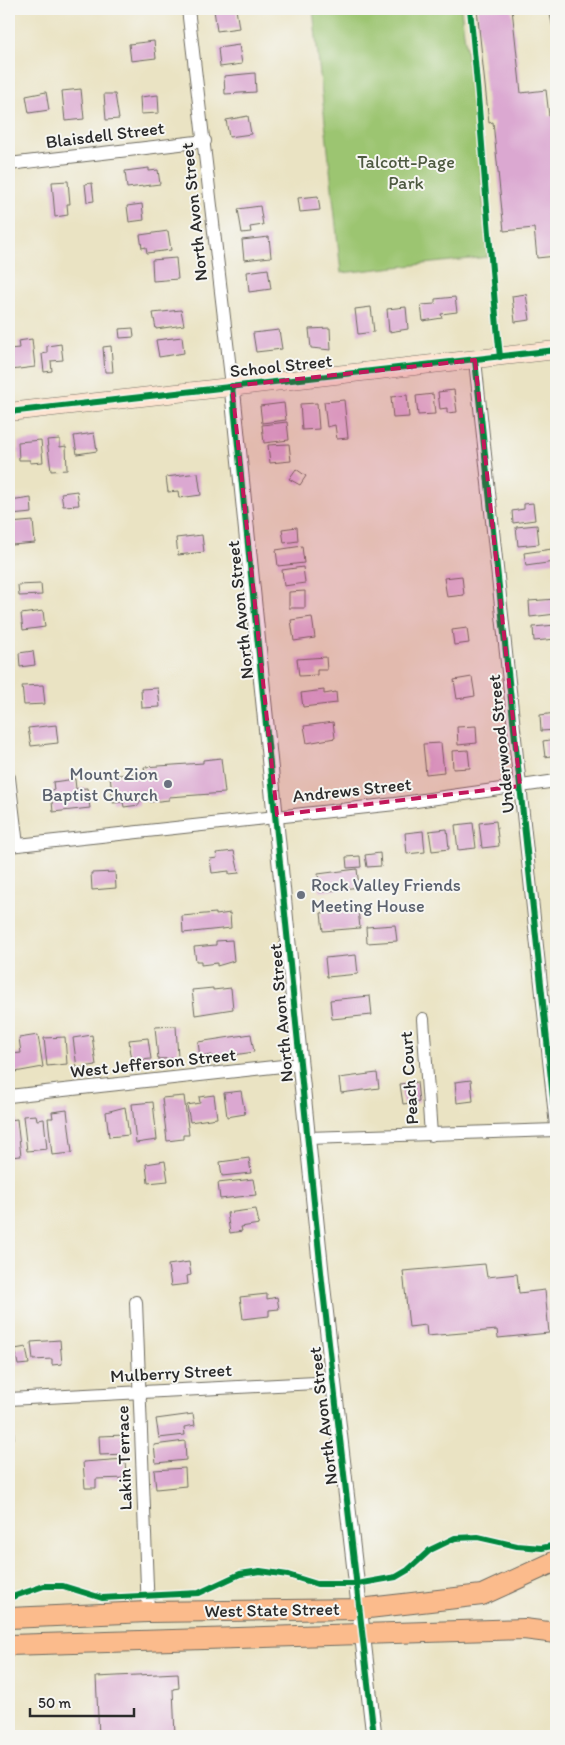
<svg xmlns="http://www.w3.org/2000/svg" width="565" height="1745" font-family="Itim,sans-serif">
<rect width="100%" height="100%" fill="#f6f6f2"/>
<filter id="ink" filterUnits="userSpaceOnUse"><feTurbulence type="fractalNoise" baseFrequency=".02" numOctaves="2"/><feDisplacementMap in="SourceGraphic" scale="10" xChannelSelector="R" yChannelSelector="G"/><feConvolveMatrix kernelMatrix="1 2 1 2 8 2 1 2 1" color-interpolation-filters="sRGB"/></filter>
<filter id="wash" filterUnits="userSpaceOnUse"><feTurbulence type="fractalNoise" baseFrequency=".0096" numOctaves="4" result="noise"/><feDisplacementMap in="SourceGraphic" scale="20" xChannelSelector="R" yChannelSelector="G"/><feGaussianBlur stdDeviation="1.12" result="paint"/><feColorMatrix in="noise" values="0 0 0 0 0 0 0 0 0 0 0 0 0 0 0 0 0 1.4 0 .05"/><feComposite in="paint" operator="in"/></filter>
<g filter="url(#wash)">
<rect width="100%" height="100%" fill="#eae3c3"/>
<polygon fill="#9cc571" stroke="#64784e" points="313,9 461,9 480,161 488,257 341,273"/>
<g id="blocks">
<g fill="#dba8d1">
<polygon points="236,9 239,28 217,31 214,10"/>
<polygon points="477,9 512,9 521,93 546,90 549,116 556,115 556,256 537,258 534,228 504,231 493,122 489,123"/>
<polygon points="549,9 556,9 556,39 555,39"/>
<polygon points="154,41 156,58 131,61 129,44"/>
<polygon points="239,45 242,64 220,67 218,48"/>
<polygon points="255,73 256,92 225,94 224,76"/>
<polygon points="81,89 84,119 65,121 62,91"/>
<polygon points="46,92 49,110 29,113 26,96"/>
<polygon points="104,94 115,94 119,119 106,120"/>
<polygon points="158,95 159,113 141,114 140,97"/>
<polygon points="248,116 251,134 229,137 226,120"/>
<polygon points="149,168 149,171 158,170 160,184 127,188 125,171"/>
<polygon points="68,181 70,204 67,204 68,215 55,217 52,182"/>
<polygon points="92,183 94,201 87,202 85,184"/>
<polygon points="318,196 320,210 300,212 298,198"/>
<polygon points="142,204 144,220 129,222 127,206"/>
<polygon points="260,206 263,225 250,227 251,232 242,233 238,209"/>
<polygon points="168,231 171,250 147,253 146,247 142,248 140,235"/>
<polygon points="269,237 271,257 244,260 242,240"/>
<polygon points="176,258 178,279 153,281 152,260"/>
<polygon points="268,269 271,289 249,292 247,272"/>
<polygon points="526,294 530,320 515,322 512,296"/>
<polygon points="455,297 457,312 441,314 442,318 423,321 421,305 435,304 435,299"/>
<polygon points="371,307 374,332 358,334 355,309"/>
<polygon points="406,307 408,329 389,332 387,309"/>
<polygon points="181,310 184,325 156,329 153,313"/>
<polygon points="133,328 134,337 120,338 119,329"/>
<polygon points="330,328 331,350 311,348 309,329"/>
<polygon points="279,330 282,349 256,352 253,333"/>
<polygon points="182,337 184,353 159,357 156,340"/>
<polygon points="32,339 35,367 11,370 9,349 19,348 18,341"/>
<polygon points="61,344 63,360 51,361 52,371 44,372 42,354 47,353 47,346"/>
<polygon points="111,346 113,372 105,372 103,347"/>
<polygon points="454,390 457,412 447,413 447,408 440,409 438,392"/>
<polygon points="433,394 435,414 418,415 416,396"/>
<polygon points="407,395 409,417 393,418 391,397"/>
<polygon points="344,400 348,438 337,439 335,425 327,427 324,402"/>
<polygon points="284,403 286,420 262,423 260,406"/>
<polygon points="317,403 319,429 302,430 300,404"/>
<polygon points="287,422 289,440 264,443 262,425"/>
<polygon points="94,433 97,451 77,454 74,436"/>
<polygon points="60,439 60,447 66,446 67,470 51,471 47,440"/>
<polygon points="41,440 43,462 30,463 30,460 19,460 18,442"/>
<polygon points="289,444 291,461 270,463 268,445"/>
<polygon points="296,469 306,476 300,485 289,479"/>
<polygon points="198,473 201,495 179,498 178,491 168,492 166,477"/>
<polygon points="77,491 79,505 63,506 61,493"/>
<polygon points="31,498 32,513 11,515 10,501"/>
<polygon points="533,503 535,520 513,523 512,511 524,509 524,504"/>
<polygon points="33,521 35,543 12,545 10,523"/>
<polygon points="537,525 539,544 518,546 516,527"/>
<polygon points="297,527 298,541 284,543 282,529"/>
<polygon points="202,535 204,552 178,555 176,538"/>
<polygon points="302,546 304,563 278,566 276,550"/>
<polygon points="552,549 554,562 526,566 524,553"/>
<polygon points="303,567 305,583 284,586 282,570"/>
<polygon points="462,576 464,595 447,597 444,578"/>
<polygon points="41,584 42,595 19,596 18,585"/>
<polygon points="305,591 305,608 289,608 289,592"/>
<polygon points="556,599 556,614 530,617 529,601"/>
<polygon points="43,611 45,627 23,630 21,614"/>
<polygon points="312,617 315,638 294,641 291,620"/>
<polygon points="556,625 556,639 534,641 533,627"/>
<polygon points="467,628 469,643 454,645 452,630"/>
<polygon points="33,651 35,665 20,667 19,653"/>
<polygon points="326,657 327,670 317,670 317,675 299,676 297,659"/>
<polygon points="472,677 475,696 457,699 454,680"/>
<polygon points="43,685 45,704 24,705 22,686"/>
<polygon points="158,688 160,707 142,708 141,689"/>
<polygon points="324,690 324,694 336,692 337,703 303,707 301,693"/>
<polygon points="556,713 556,730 541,731 540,715"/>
<polygon points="333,722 335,738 307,743 304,726"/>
<polygon points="56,725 58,743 31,746 28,728"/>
<polygon points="476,726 477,743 458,745 457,727"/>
<polygon points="556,739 556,755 545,757 543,741"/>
<polygon points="441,743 444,772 426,774 423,744"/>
<polygon points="468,750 470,768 453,769 452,751"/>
<polygon points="221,758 225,793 169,797 169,800 150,802 150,800 139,801 139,805 124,807 123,802 113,803 110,776 145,772 144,767 203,763 203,760"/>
<polygon points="75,779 76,789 87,788 90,808 53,812 51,791 54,790 53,782"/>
<polygon points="496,821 499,846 482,848 479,823"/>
<polygon points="473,823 476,848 458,850 455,825"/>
<polygon points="447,829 449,849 432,851 429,831"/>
<polygon points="423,831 425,852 407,854 405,833"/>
<polygon points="234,851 239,873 229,874 229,871 212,873 210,859 217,858 216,853"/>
<polygon points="380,853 381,866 367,867 365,855"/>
<polygon points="360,856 361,867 347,868 346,857"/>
<polygon points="357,869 359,887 320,892 318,874"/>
<polygon points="115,872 116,888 92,890 91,873"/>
<polygon points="358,909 360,928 323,931 321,913"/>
<polygon points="216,913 216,915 230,913 231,928 183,933 182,916"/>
<polygon points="395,925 397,941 367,943 366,927"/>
<polygon points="232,940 234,961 217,966 217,963 201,965 201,961 196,961 194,947 216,945 216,941"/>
<polygon points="356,955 358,974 327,977 325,958"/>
<polygon points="213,988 213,990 231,988 233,1009 195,1015 192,990"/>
<polygon points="370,996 372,1015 332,1019 330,1000"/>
<polygon points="176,1026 178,1058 158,1059 155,1027"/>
<polygon points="251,1034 254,1052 213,1058 212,1055 200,1057 198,1042"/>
<polygon points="38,1035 43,1067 15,1072 12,1054 21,1053 19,1038"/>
<polygon points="92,1035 96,1065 77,1068 73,1038"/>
<polygon points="65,1037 67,1064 47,1066 44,1038"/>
<polygon points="148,1038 151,1059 132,1061 129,1040"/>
<polygon points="9,1051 11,1051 14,1074 9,1075"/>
<polygon points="377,1073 379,1088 341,1093 339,1078"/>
<polygon points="471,1080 473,1101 457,1103 455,1082"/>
<polygon points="417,1082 419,1102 403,1104 400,1084"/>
<polygon points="241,1091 245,1114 227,1117 224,1093"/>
<polygon points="214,1095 217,1118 190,1122 187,1105 200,1103 199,1097"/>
<polygon points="184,1096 189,1135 183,1135 183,1139 167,1141 162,1098"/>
<polygon points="153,1102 157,1140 136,1143 132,1104"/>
<polygon points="125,1107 129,1135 109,1137 106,1112"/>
<polygon points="67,1110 72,1153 52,1155 48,1118 53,1118 52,1112"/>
<polygon points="36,1115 37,1120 44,1119 47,1149 27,1151 23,1116"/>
<polygon points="17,1119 21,1156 9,1157 9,1120"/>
<polygon points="249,1158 251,1173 222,1176 220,1162"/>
<polygon points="165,1161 168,1181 148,1183 146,1164"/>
<polygon points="253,1179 256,1195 220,1199 218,1183"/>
<polygon points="256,1209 259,1224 241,1227 242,1231 230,1233 227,1213"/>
<polygon points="189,1262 191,1275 187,1276 188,1284 171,1286 168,1265"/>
<polygon points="485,1264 487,1277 517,1274 519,1293 545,1290 549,1333 498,1338 497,1330 427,1336 426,1325 409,1327 403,1271"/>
<polygon points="267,1294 267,1299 277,1297 279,1309 269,1310 269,1316 243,1319 240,1297"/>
<polygon points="60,1340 62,1364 52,1365 52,1359 33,1360 31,1342"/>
<polygon points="26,1347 29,1364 18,1365 15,1349"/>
<polygon points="193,1414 195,1425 184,1427 185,1435 159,1438 156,1419"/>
<polygon points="13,1419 14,1439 9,1439 9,1420"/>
<polygon points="125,1435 126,1454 100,1455 99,1436"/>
<polygon points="185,1441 186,1460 156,1463 154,1445"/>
<polygon points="125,1459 126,1478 96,1479 96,1488 85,1488 83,1462"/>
<polygon points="185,1468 186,1486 156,1489 154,1470"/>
<polygon points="178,1673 179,1688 173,1689 175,1736 99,1736 96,1677"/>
</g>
</g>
</g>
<g filter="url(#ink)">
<use href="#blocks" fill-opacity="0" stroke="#6e6b60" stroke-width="1"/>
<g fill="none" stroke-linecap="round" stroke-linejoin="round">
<g stroke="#6e6b60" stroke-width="14">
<g id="minor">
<polyline points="188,9 232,386"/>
<polyline points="9,164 205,141"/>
<polyline points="475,360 556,1126"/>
<polyline points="9,778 17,845"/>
<polyline points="9,846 395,804 556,781"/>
<polyline points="423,1019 431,1135"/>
<polyline points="9,1096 301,1064"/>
<polyline points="308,1138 556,1130"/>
<polyline points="136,1302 148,1612"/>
<polyline points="9,1399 335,1382"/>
</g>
</g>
<g stroke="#6e6b60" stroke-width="17">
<polyline id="tertiary" points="232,386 322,1282 374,1736"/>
</g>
<g stroke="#6e6b60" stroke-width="19">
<polyline id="secondary" points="9,412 556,350"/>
</g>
<g stroke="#6e6b60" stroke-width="22">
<g id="primary">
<polyline points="9,1618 148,1612 360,1609 482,1595 556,1561"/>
<polyline points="9,1645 524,1629 556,1633"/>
</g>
</g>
<use href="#minor" stroke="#fff" stroke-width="12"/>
<use href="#tertiary" stroke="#fff" stroke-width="15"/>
<use href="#secondary" stroke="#fde4d1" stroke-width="18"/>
<use href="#primary" stroke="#fbbb8c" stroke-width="20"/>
<g stroke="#f6f6f2" stroke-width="9">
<g id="cycleway">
<path d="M470 9C482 125 488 241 500 357"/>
<polyline points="475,360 556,1126"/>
<polyline points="232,386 322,1282 374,1736"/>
<polyline points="9,412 556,350"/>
<polyline points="9,1598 44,1586 63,1586 102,1598 199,1593 240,1574 260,1571 288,1575 317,1584 357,1584 396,1577 408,1570 430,1550 455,1538 478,1537 517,1546 542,1548 556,1545"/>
</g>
</g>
<use href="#cycleway" stroke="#00873e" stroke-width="6"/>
</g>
</g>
<path fill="#c2185b" fill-opacity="0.2" stroke="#c2185b" stroke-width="4" stroke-dasharray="10 6" stroke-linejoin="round" d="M475 360 520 786 277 815 232 386Z"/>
<g fill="#6b7280" stroke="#f6f6f2" stroke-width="2">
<circle cx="168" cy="784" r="5"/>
<circle cx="301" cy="895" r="5"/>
</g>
<g text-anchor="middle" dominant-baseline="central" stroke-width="4" stroke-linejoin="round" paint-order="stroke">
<g font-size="18" fill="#2b2b2b" stroke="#f6f6f2">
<text transform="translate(105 135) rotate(-7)">Blaisdell Street</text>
<text transform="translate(194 212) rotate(-96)">North Avon Street</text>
<text transform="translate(281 366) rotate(-6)">School Street</text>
<text transform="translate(240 610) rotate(-96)">North Avon Street</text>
<text transform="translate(501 744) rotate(-96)">Underwood Street</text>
<text transform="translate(352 790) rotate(-6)">Andrews Street</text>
<text transform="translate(281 1013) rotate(-95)">North Avon Street</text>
<text transform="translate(153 1063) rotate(-6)">West Jefferson Street</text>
<text transform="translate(409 1078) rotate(-94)">Peach Court</text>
<text transform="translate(171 1373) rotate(-3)">Mulberry Street</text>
<text transform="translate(323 1416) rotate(-97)">North Avon Street</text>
<text transform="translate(124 1458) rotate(-92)">Lakin Terrace</text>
<text transform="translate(272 1610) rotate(-1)">West State Street</text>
</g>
<g font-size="18" fill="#4d5940" stroke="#f6f6f2">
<text x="406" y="162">Talcott-Page<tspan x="406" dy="21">Park</tspan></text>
</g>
<g font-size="18" fill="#5b616d" stroke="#f6f6f2" text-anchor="end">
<text x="158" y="774">Mount Zion<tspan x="158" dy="21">Baptist Church</tspan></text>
<text x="311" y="885" text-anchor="start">Rock Valley Friends<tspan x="311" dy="21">Meeting House</tspan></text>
</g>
</g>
<rect width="565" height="1745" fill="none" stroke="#f6f6f2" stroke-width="30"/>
<path d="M30 1708v8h104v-8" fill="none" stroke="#2b2b2b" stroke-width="2.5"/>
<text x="38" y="1708" font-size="15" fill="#2b2b2b" stroke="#f6f6f2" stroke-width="4" paint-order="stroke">50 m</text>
</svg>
